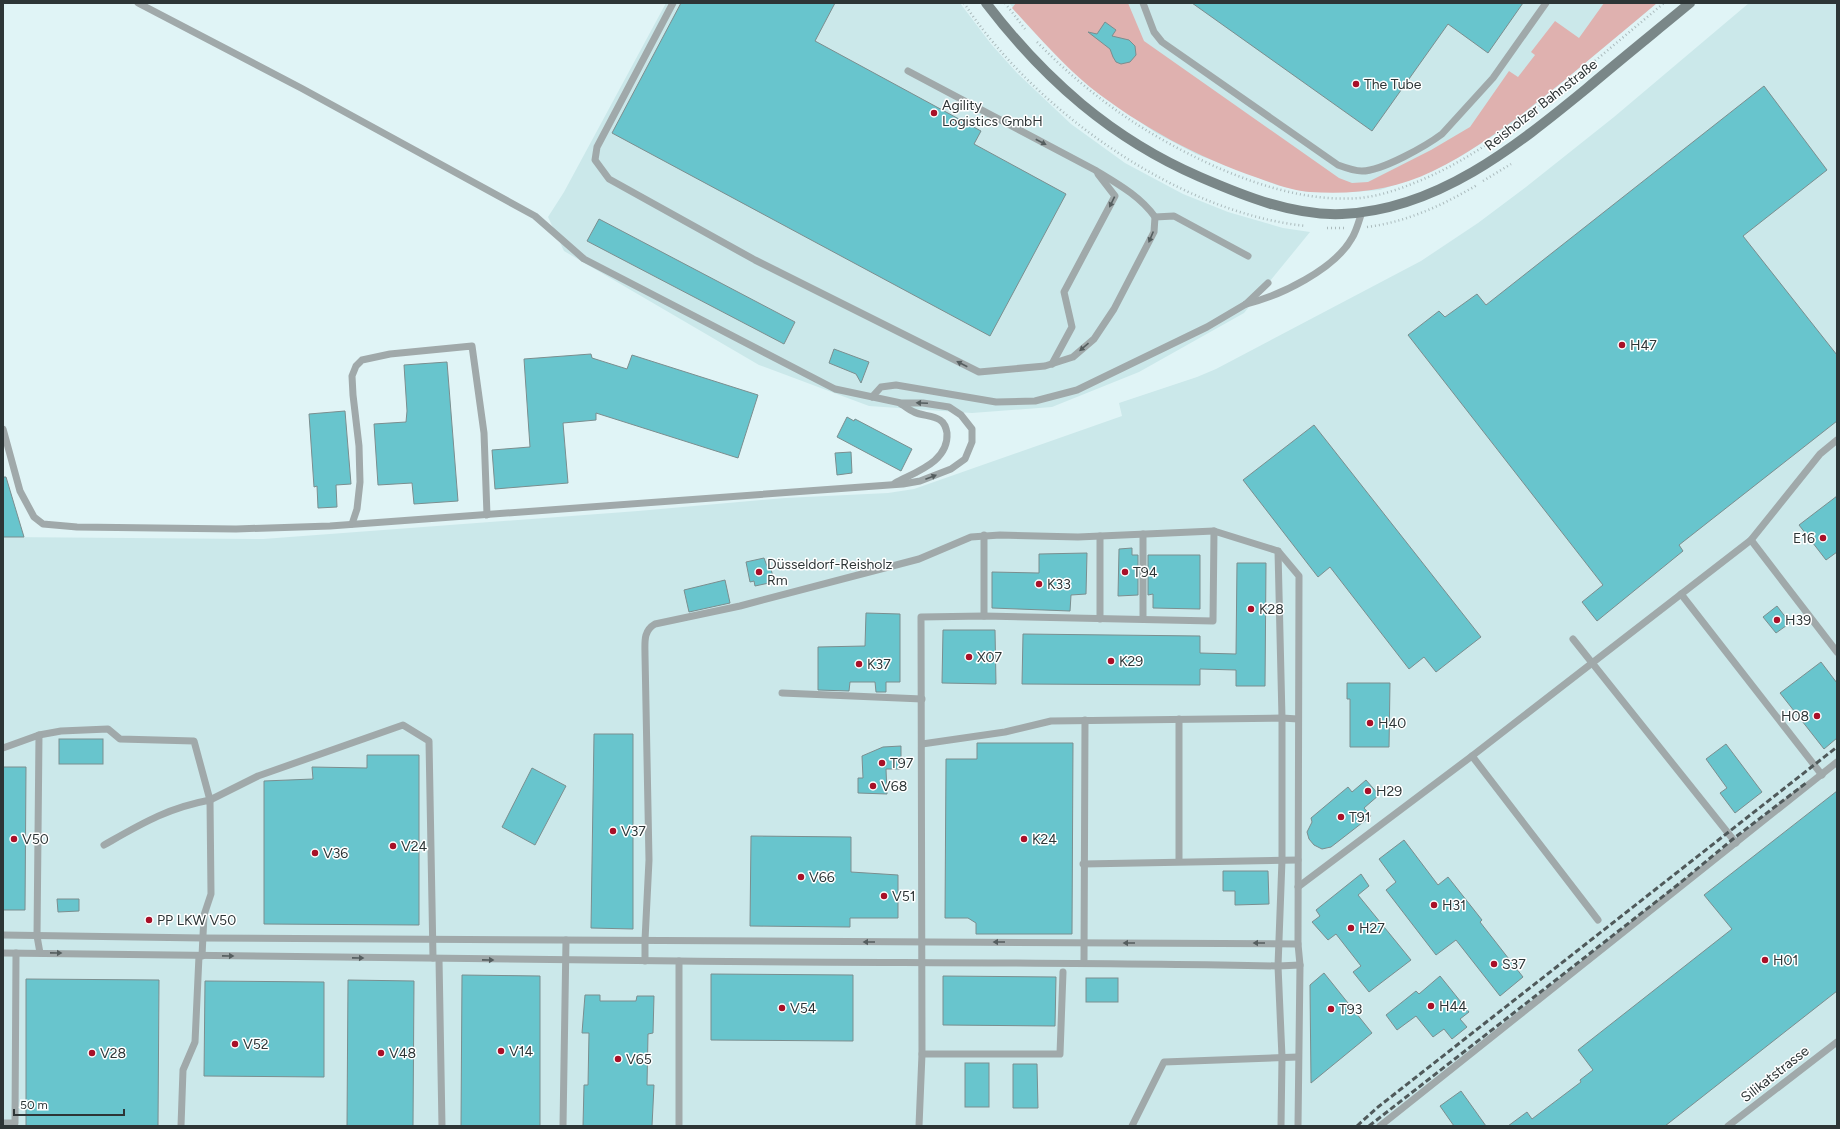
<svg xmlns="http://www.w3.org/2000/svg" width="1840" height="1129" font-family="Figtree,sans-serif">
<rect width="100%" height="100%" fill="#e0f4f6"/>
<g fill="#cbe8ea">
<polygon points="666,3 960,3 991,44 1017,73 1071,124 1125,163 1183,194 1228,212 1283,228 1310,232 1244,313 1139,372 1052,407 972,413 869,406 759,365 564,251 548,217 564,192"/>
<polygon points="1009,3 1657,3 1513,123 1463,155 1433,171 1397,184 1380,190 1352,192 1308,192 1277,185 1196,154 1156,133 1090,87 1048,46"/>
<polygon points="1749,3 1837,3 1837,1126 3,1126 3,537 263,539 638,511 785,498 888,493 914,489 1122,416 1119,403 1197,377 1216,369 1421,261 1478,223 1526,187 1614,117"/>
</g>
<path fill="#dfb1af" d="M1016 3H1128L1144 41 1339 178 1352 183 1368 182 1431 150 1470 127 1509 71 1518 77 1535 55 1531 52 1555 21 1579 38 1604 3H1657C1627 28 1596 54 1566 79 1524 113 1482 147 1433 171 1394 190 1354 195 1310 192 1293 191 1275 184 1258 178 1197 157 1141 127 1090 87 1062 64 1037 35 1012 8Z"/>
<g fill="#68c5cd" stroke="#7b8e8f">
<polygon points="681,3 835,3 815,41 981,131 974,144 1066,194 990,336 612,133"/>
<polygon points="1192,3 1523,3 1488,53 1448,24 1372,131"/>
<polygon points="1105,22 1116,30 1112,36 1129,40 1135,46 1136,55 1130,62 1121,64 1116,62 1113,57 1110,49 1088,32 1097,34"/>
<polygon points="1764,86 1827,170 1743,236 1837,355 1837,421 1679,545 1683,551 1597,621 1582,602 1603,585 1408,335 1439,311 1445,317 1477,294 1486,305"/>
<polygon points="599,219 795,322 784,344 587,241"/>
<polygon points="834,349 869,362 861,383 856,374 829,363"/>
<polygon points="591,354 592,358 627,369 632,355 758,395 738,458 596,413 596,420 563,423 568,483 495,489 492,450 530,447 524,359"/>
<polygon points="447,362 458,501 414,504 412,483 378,485 374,424 406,422 407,411 404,365"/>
<polygon points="345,411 351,484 336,485 337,507 318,508 317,486 314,487 309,414"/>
<polygon points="847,417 854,421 855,419 912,449 901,471 837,437"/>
<polygon points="1314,425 1481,637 1436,672 1424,657 1409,669 1330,567 1318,577 1243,480"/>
<polygon points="851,452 852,473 837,475 835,453"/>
<polygon points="3,477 6,477 24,537 3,537"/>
<polygon points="1837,496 1837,552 1826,560 1799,525"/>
<polygon points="1132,548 1132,555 1138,555 1138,595 1118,596 1119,549"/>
<polygon points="1087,553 1086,594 1071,595 1070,611 992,608 992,572 1039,573 1039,554"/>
<polygon points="1148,555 1200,555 1200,609 1153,608 1153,594 1148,595"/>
<polygon points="764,558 767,566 770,565 773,577 768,578 769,583 755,586 754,581 750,582 746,562"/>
<polygon points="1237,563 1266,563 1265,686 1236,686 1236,670 1200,669 1200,685 1022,684 1023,634 1200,636 1200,653 1236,654"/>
<polygon points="725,580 730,603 689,612 684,590"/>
<polygon points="1777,606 1790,623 1776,633 1763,617"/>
<polygon points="866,613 900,614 900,682 886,682 886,692 876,692 875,682 850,682 849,691 818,690 818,647 865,646"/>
<polygon points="943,630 995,630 996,684 942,683"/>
<polygon points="1821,662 1837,683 1837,738 1824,749 1780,693"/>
<polygon points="1347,683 1390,683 1389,747 1350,747 1350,699 1347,699"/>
<polygon points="594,734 633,734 633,929 591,928"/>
<rect x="59" y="739" width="44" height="25"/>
<polygon points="977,743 1073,743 1072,934 976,934 976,923 968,918 945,918 946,759 977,759"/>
<polygon points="1726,744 1762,792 1735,813 1720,793 1727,788 1706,759"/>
<polygon points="901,746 901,769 886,769 887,794 858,793 858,778 863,778 862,756 883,747"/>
<polygon points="367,755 419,755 419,925 264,924 264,781 313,779 312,767 367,768"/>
<polygon points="3,767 26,767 25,910 3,910"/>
<polygon points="532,768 566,786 535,845 502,827"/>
<polygon points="1366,780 1379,795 1364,808 1371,816 1331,847 1322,849 1314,845 1309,839 1307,832 1312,822 1311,818 1348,787 1352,792"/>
<polygon points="1837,791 1837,991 1665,1126 1508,1126 1527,1112 1532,1119 1581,1082 1580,1080 1593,1070 1578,1050 1732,929 1704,895"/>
<polygon points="751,836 851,837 851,872 898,875 898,918 850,918 850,927 750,926"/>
<polygon points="1404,840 1438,885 1448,877 1482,920 1480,922 1523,977 1500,996 1456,940 1436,955 1386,890 1396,882 1379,859"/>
<polygon points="1223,871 1268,871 1269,904 1235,905 1235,891 1223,891"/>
<polygon points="1361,874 1369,886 1358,895 1411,960 1369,992 1353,972 1361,966 1336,934 1328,940 1312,922 1320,916 1316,910"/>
<polygon points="57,899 79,899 79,911 58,912"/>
<polygon points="1324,973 1372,1033 1311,1083 1310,985"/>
<polygon points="711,974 853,975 853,1041 711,1040"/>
<polygon points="462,975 540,976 540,1126 461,1126"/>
<polygon points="943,976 1056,977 1055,1026 943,1025"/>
<polygon points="1440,976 1469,1012 1460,1019 1467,1027 1452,1039 1444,1029 1433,1037 1416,1016 1397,1030 1386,1015 1416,991 1419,994"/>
<rect x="1086" y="978" width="32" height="24"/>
<polygon points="26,979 159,980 158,1126 26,1126"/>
<polygon points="348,980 414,981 413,1126 347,1126"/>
<polygon points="205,981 324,982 324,1077 204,1076"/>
<polygon points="585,995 600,995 600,1001 636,1001 637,996 654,996 653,1033 648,1034 647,1085 654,1085 652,1126 583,1126 584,1085 588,1085 589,1033 582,1033"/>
<rect x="965" y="1063" width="24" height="44"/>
<polygon points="1013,1064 1037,1064 1038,1108 1013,1108"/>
<polygon points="1461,1091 1486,1126 1454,1126 1440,1106"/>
</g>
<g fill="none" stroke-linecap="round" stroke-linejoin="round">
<g stroke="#aababc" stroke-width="2.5" stroke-dasharray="1 3" stroke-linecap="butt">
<path d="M964 3C1033 109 1178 213 1306 226"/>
<polyline points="1005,3 1025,29"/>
<path d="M1037 42C1091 97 1144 134 1214 166 1259 186 1310 202 1360 198 1379 196 1397 190 1414 183 1473 160 1522 120 1571 81 1602 55 1633 29 1664 3"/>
<polyline points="1483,181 1511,164"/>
<path d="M1367 227C1407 222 1443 205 1477 185"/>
<polyline points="1327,228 1346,228"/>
</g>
<g stroke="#a0a9aa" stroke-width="7">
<path d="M673 3 597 147 595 160 609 179 755 260 979 372 1045 366 1073 357 1094 339 1114 309 1154 232 1155 217C1140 196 1118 184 1095 170L908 71"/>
<path d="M1143 3 1154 32 1162 42 1338 165C1346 168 1354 171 1362 171 1382 171 1426 146 1442 134L1493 78 1546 3"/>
<polyline points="1155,217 1174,216 1248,256"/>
<path d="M1246 304C1280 296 1335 269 1352 238 1357 230 1359 220 1362 212"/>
<polyline points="1052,364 1072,327 1064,292 1115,196 1098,174"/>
<polyline points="872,397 881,387 896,385 996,402 1035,401 1077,390 1207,327 1246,304 1268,283"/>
<polyline points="3,429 20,491 34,517 43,524 77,527 236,529 330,526 903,484 920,481 951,469 965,459 972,442 972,429 961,415 949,407 923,403 901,403 835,389 584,259 535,216 301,88 138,3"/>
<path d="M895 483C915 472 949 462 947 433 946 428 945 423 940 420 933 415 922 416 914 412 909 410 905 406 901 404"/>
<polyline points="352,524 357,509 360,482 359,446 353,395 352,376 356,366 362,360 390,354 472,346 484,433 487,515"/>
<polyline points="1143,534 1143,619"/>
<polyline points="1751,540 1837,652"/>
<polyline points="1278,551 1282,718 1282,860 1278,966 1282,1057 1281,1126"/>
<polyline points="1681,594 1822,775"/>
<polyline points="984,616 984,535"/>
<polyline points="1100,619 1100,536"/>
<polyline points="1573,639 1736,843"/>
<polyline points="782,693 922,699"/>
<polyline points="39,735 61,731 108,729 120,739 194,741 210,800 258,776 403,725 429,741 433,958"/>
<polyline points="922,744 1005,732 1051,721 1282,718 1298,719"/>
<polyline points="3,748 39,735 37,936 40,953"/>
<polyline points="1472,756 1598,920"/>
<path d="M104 845C141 824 167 808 210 800L211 894 204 915 202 956"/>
<polyline points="1179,861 1179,719"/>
<polyline points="1083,864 1298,860"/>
<polyline points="1298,887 1472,756 1751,540 1820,454 1837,440"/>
<polyline points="3,935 202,938 1298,944"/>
<polyline points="3,953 679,961 679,1126"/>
<polyline points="439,959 442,1126"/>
<path d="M645 961V940L649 860 645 655C645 642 643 631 655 624L740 606 919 559 971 537 1000 535 1078 537 1214 531"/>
<path d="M679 961C879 963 1078 962 1278 966L1300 965"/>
<polyline points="1084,962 1085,720"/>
<polyline points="922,1054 1060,1054 1063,972"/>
<polyline points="3,1123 15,1123 16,953"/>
<polyline points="181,1126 183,1070 195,1042 199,956"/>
<polyline points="563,1126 566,940"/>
<polyline points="919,1126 922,1054 921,617 984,616 1213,621 1214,531 1278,551 1299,576 1298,944 1300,965 1298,1126"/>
<polyline points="1132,1126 1164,1062 1298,1057"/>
<polyline points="1380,1126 1837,762"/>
<polyline points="1728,1126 1837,1042"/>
</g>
<path stroke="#7a8788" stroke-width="10" d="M986 3C1044 79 1112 139 1200 177 1244 196 1293 216 1342 214 1437 210 1515 147 1586 89 1620 60 1655 32 1690 3"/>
<g stroke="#4f595a" stroke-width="3" stroke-dasharray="6 3" stroke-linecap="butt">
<polyline points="1357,1126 1378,1107 1837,747"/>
<polyline points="1369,1126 1680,883 1733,839 1806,783"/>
</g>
</g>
<defs><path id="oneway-solid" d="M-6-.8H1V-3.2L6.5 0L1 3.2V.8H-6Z"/></defs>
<g fill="#555e5f">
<use href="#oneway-solid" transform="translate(1041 142) rotate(28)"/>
<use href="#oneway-solid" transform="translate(1112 202) rotate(116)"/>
<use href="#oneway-solid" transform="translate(1151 237) rotate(113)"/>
<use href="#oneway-solid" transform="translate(1084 347) rotate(139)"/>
<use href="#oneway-solid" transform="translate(962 364) rotate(-153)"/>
<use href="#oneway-solid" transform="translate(922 403) rotate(-177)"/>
<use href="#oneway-solid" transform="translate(931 477) rotate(-21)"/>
<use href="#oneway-solid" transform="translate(869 942) rotate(-180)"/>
<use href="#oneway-solid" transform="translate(999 942) rotate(-180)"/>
<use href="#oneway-solid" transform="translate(1129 943) rotate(-180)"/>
<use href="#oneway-solid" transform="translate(1259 943) rotate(-180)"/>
<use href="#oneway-solid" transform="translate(56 953) rotate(1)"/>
<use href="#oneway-solid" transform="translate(228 956) rotate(1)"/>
<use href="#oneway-solid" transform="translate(358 958) rotate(1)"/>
<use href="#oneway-solid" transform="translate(488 960) rotate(1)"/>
</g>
<g fill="#a81028" stroke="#fff" stroke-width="1.5">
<circle cx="1356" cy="84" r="4"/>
<circle cx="934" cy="113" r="4"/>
<circle cx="1622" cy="345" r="4"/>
<circle cx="1823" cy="538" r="4"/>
<circle cx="759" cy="572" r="4"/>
<circle cx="1125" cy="572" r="4"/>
<circle cx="1039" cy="584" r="4"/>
<circle cx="1251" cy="609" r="4"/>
<circle cx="1777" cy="620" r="4"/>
<circle cx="969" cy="657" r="4"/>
<circle cx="1111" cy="661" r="4"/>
<circle cx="859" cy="664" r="4"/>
<circle cx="1817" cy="716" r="4"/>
<circle cx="1370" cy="723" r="4"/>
<circle cx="882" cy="763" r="4"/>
<circle cx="873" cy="786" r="4"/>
<circle cx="1368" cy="791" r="4"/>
<circle cx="1341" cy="817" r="4"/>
<circle cx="613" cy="831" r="4"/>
<circle cx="14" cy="839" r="4"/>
<circle cx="1024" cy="839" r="4"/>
<circle cx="393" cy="846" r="4"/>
<circle cx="315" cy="853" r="4"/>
<circle cx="801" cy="877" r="4"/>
<circle cx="884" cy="896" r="4"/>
<circle cx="1434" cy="905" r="4"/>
<circle cx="149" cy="920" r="4"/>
<circle cx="1351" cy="928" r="4"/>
<circle cx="1765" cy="960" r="4"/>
<circle cx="1494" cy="964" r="4"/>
<circle cx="1431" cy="1006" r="4"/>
<circle cx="782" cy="1008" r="4"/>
<circle cx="1331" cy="1009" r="4"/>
<circle cx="235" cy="1044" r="4"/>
<circle cx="501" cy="1051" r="4"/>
<circle cx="92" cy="1053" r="4"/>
<circle cx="381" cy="1053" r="4"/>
<circle cx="618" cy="1059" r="4"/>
</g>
<g text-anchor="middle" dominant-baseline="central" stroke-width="3" stroke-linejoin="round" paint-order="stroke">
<g font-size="14" fill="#2d3536" stroke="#fff" text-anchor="start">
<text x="1364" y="84">The Tube</text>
<text x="942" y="105">Agility<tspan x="942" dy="16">Logistics GmbH</tspan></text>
<text x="1630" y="345">H47</text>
<text x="1815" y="538" text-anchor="end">E16</text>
<text x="767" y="564">Düsseldorf-Reisholz<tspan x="767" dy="16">Rm</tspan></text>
<text x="1133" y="572">T94</text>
<text x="1047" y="584">K33</text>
<text x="1259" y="609">K28</text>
<text x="1785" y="620">H39</text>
<text x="977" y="657">X07</text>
<text x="1119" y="661">K29</text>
<text x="867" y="664">K37</text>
<text x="1809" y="716" text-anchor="end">H08</text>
<text x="1378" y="723">H40</text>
<text x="890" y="763">T97</text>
<text x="881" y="786">V68</text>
<text x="1376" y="791">H29</text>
<text x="1349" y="817">T91</text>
<text x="621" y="831">V37</text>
<text x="22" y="839">V50</text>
<text x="1032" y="839">K24</text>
<text x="401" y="846">V24</text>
<text x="323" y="853">V36</text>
<text x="809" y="877">V66</text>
<text x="892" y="896">V51</text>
<text x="1442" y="905">H31</text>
<text x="157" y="920">PP LKW V50</text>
<text x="1359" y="928">H27</text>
<text x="1773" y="960">H01</text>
<text x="1502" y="964">S37</text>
<text x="1439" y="1006">H44</text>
<text x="790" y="1008">V54</text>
<text x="1339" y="1009">T93</text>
<text x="243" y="1044">V52</text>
<text x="509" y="1051">V14</text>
<text x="100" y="1053">V28</text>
<text x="389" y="1053">V48</text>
<text x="626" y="1059">V65</text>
</g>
<g font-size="14" fill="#2d3536" stroke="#fff">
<text transform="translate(1541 105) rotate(-38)">Reisholzer Bahnstraße</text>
<text transform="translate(1775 1074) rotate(-38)">Silikatstrasse</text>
</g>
</g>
<rect width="1840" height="1129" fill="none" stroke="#2d3536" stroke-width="8"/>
<path d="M14 1109v6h110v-6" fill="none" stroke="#2d3536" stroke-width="2"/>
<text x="20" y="1109" font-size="12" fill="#2d3536" stroke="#ffffff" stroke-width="3" paint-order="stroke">50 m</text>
</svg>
